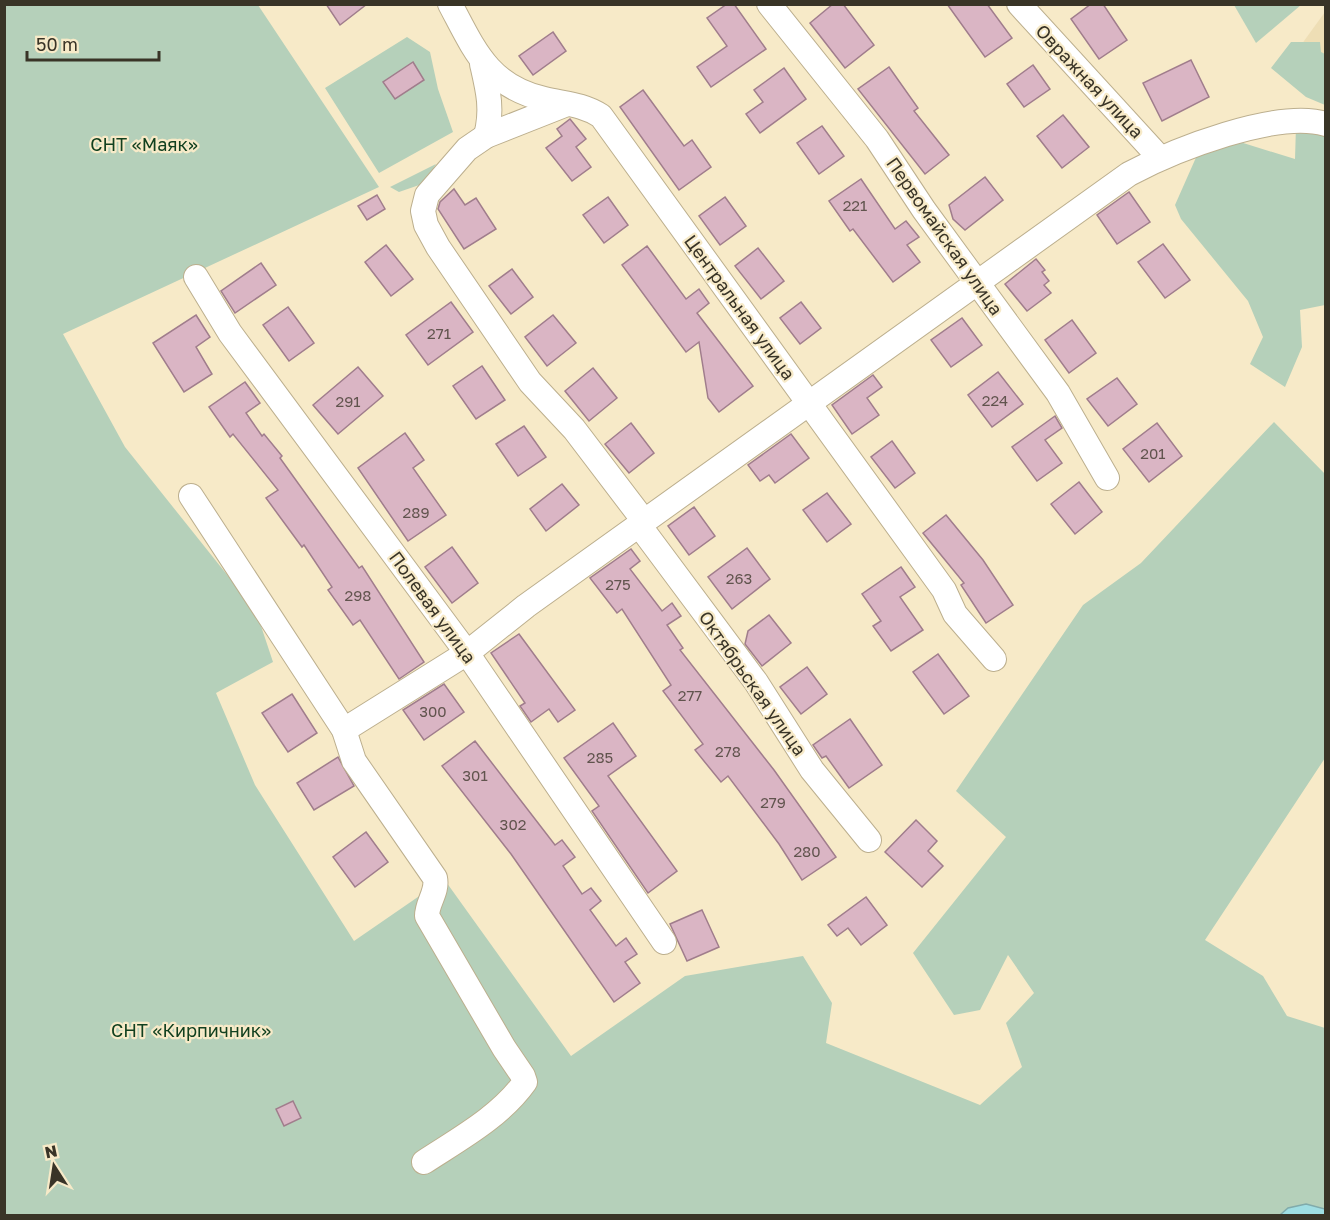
<svg xmlns="http://www.w3.org/2000/svg" width="1330" height="1220" font-family="'Golos Text',sans-serif">
<rect width="100%" height="100%" fill="#f7eac8"/>
<polygon fill="#eedeb5" points="1325,12 1325,71 1296,52"/>
<g fill="#b5d0ba">
<polygon points="5,5 258,5 379,187 63,334 125,447 256,611 273,662 216,693 255,785 354,941 444,879 571,1056 685,976 803,956 832,1003 826,1043 980,1105 1022,1067 1006,1023 1034,993 1008,955 980,1010 954,1015 913,953 1006,837 956,791 1083,605 1141,563 1274,422 1325,474 1325,758 1205,940 1263,976 1287,1016 1325,1028 1325,1215 5,1216"/>
<polygon points="1234,5 1301,5 1256,43"/>
<polygon points="407,37 430,52 438,89 453,132 379,173 325,88"/>
<polygon points="1291,42 1320,42 1321,52 1325,54 1325,105 1306,97 1271,68"/>
<polygon points="1296,126 1325,131 1325,305 1300,310 1302,347 1285,387 1250,364 1263,337 1248,301 1181,219 1175,205 1198,153 1240,142 1295,159"/>
<polygon points="436,164 425,183 399,192 390,187"/>
</g>
<polygon fill="#9fdee3" stroke="#80abab" stroke-width="1.5" points="1306,1204 1325,1209 1325,1215 1280,1215 1288,1208"/>
<g fill="#dab5c4" stroke="#a07d8c" stroke-width="1.5">
<polygon points="326,4 367,4 340,25"/>
<polygon points="727,4 734,4 766,49 711,87 697,67 727,46 707,18"/>
<polygon points="833,4 843,4 874,45 845,68 810,23"/>
<polygon points="947,4 987,4 1012,38 985,57"/>
<polygon points="1091,4 1103,4 1127,40 1099,59 1071,19"/>
<polygon points="553,32 566,51 533,75 519,56"/>
<polygon points="1191,60 1209,97 1162,121 1143,83"/>
<polygon points="413,62 424,80 395,99 383,82"/>
<polygon points="1033,65 1050,89 1024,107 1007,84"/>
<polygon points="889,67 918,108 914,111 949,155 925,174 858,89"/>
<polygon points="784,68 806,99 760,133 746,114 763,102 754,90"/>
<polygon points="643,90 684,146 692,140 711,167 679,190 620,107"/>
<polygon points="1063,115 1089,147 1062,168 1037,136"/>
<polygon points="570,119 586,139 576,147 591,167 572,181 546,148 562,136 557,129"/>
<polygon points="822,126 844,156 819,174 797,143"/>
<polygon points="985,177 1003,200 965,230 953,219 949,205"/>
<polygon points="861,179 895,229 906,221 919,237 907,245 920,262 893,282 853,229 850,231 829,201"/>
<polygon points="454,189 465,205 476,198 496,229 464,249 438,209 440,202"/>
<polygon points="1129,192 1150,222 1117,244 1097,215"/>
<polygon points="377,195 385,209 367,220 358,206"/>
<polygon points="608,197 628,225 604,243 583,215"/>
<polygon points="725,197 746,226 720,245 699,216"/>
<polygon points="1163,244 1190,280 1165,298 1138,262"/>
<polygon points="386,245 413,279 391,296 365,262"/>
<polygon points="647,246 686,299 699,289 709,303 697,313 753,386 719,412 708,398 699,342 686,352 622,265"/>
<polygon points="758,248 784,281 761,299 735,266"/>
<polygon points="1036,259 1045,270 1042,272 1049,281 1044,285 1051,293 1027,311 1005,284"/>
<polygon points="261,263 276,285 235,313 221,291"/>
<polygon points="512,269 533,297 511,314 489,286"/>
<polygon points="451,302 473,332 428,365 406,335"/>
<polygon points="801,302 821,328 800,344 780,318"/>
<polygon points="288,307 314,343 289,361 263,325"/>
<polygon points="196,315 210,337 196,347 212,374 184,392 153,343"/>
<polygon points="553,315 576,343 547,366 525,337"/>
<polygon points="962,318 982,345 951,367 931,340"/>
<polygon points="1072,320 1096,353 1069,373 1045,340"/>
<polygon points="482,366 505,400 476,419 453,386"/>
<polygon points="358,367 383,396 338,434 313,405"/>
<polygon points="593,368 617,398 589,421 565,391"/>
<polygon points="998,372 1023,404 992,427 968,395"/>
<polygon points="873,375 882,387 867,398 879,415 852,434 832,405"/>
<polygon points="1117,378 1137,404 1108,426 1087,399"/>
<polygon points="245,382 260,403 246,413 262,436 264,434 282,456 280,458 359,568 362,566 424,662 399,679 360,620 353,625 328,590 332,587 304,545 302,547 266,498 278,490 233,434 230,437 209,407"/>
<polygon points="1055,416 1062,428 1045,440 1062,463 1037,481 1012,447"/>
<polygon points="631,423 654,453 629,473 605,444"/>
<polygon points="1157,423 1182,456 1149,482 1123,449"/>
<polygon points="524,426 546,457 518,476 496,444"/>
<polygon points="405,433 424,460 413,468 446,515 408,541 358,468"/>
<polygon points="791,434 809,458 775,483 769,475 760,481 748,465"/>
<polygon points="892,441 915,473 895,488 871,457"/>
<polygon points="1079,482 1102,512 1075,534 1051,504"/>
<polygon points="562,484 579,505 546,531 530,509"/>
<polygon points="827,493 851,524 827,542 803,510"/>
<polygon points="694,507 715,536 689,555 668,526"/>
<polygon points="946,515 983,560 1013,605 986,623 961,585 964,583 923,533"/>
<polygon points="452,547 478,583 452,603 425,567"/>
<polygon points="747,548 770,579 732,609 708,577"/>
<polygon points="631,549 640,561 630,569 662,611 672,603 681,616 667,625 683,648 680,650 774,770 836,857 802,880 779,844 728,776 721,782 695,750 703,744 663,691 671,685 622,609 617,613 590,578"/>
<polygon points="901,567 915,587 900,597 923,630 891,651 873,626 881,621 862,594"/>
<polygon points="769,615 791,643 762,666 745,644 748,631"/>
<polygon points="519,634 575,710 558,722 549,709 531,722 520,706 525,703 491,653"/>
<polygon points="938,654 969,696 944,714 913,672"/>
<polygon points="807,667 827,694 801,714 780,687"/>
<polygon points="444,684 464,712 424,740 403,710"/>
<polygon points="292,694 317,733 288,752 262,713"/>
<polygon points="850,719 882,765 849,788 826,756 822,758 813,745"/>
<polygon points="613,723 636,756 608,776 677,871 648,893 592,811 599,806 564,758"/>
<polygon points="475,741 555,845 562,840 575,857 563,866 582,894 591,888 601,901 590,910 616,946 626,938 637,954 625,962 640,983 614,1002 511,854 442,766"/>
<polygon points="338,757 354,786 314,810 297,783"/>
<polygon points="916,820 937,841 928,851 943,866 922,887 885,852"/>
<polygon points="366,832 388,862 355,887 333,857"/>
<polygon points="866,897 887,925 861,945 848,928 837,936 828,925"/>
<polygon points="702,910 719,947 687,961 670,924"/>
<polygon points="293,1101 301,1118 284,1126 276,1109"/>
</g>
<g fill="none" stroke-linecap="round" stroke-linejoin="round">
<g stroke="#bcaf8e" stroke-width="26">
<g id="minor">
<path d="M450 4C474 49 488 86 544 99 565 104 582 104 601 116L944 590 955 614 994 659"/>
<polyline points="769,4 877,139 924,210 1058,393 1107,478"/>
<polyline points="1019,4 1160,158"/>
<path d="M482 64C488 90 493 109 486 136"/>
<polyline points="567,104 486,136 467,149 427,195 423,211 426,225 438,247 530,382 574,429 644,521"/>
<polyline points="196,277 230,333 467,653 664,942"/>
<path d="M191 496 344 730 354 761 435 878C438 892 427 902 427 916L504 1048 523 1076 525 1082C500 1117 459 1139 424 1162"/>
<polyline points="639,525 756,682 812,770 869,840"/>
<path d="M344 730 467 653 526 606 1129 174C1174 150 1277 109 1326 124"/>
</g>
</g>
<use href="#minor" stroke="#fff" stroke-width="24"/>
</g>
<g text-anchor="middle" dominant-baseline="central" stroke-width="4.5" stroke-linejoin="round" paint-order="stroke">
<g font-size="15" fill="#61544e">
<text x="855" y="205">221</text>
<text x="439" y="333">271</text>
<text x="995" y="400">224</text>
<text x="348" y="401">291</text>
<text x="1153" y="453">201</text>
<text x="416" y="512">289</text>
<text x="739" y="578">263</text>
<text x="618" y="584">275</text>
<text x="358" y="595">298</text>
<text x="690" y="695">277</text>
<text x="433" y="711">300</text>
<text x="728" y="751">278</text>
<text x="600" y="757">285</text>
<text x="475" y="775">301</text>
<text x="773" y="802">279</text>
<text x="513" y="824">302</text>
<text x="807" y="851">280</text>
</g>
<g font-size="18" fill="#393427" stroke="#f7eac8">
<text transform="translate(1090 81) rotate(47)">Овражная улица</text>
<text transform="translate(945 236) rotate(55)">Первомайская улица</text>
<text transform="translate(740 307) rotate(54)">Центральная улица</text>
<text transform="translate(433 607) rotate(54)">Полевая улица</text>
<text transform="translate(753 683) rotate(55)">Октябрьская улица</text>
</g>
<g font-size="18" fill="#11401f" stroke="#f7eac8">
<text x="144" y="144">СНТ «Маяк»</text>
<text x="191" y="1030">СНТ «Кирпичник»</text>
</g>
</g>
<rect width="1330" height="1220" fill="none" stroke="#393427" stroke-width="12"/>
<g transform="translate(54 1166) rotate(348)" stroke="#f7eac8" stroke-width="4.5" paint-order="stroke">
<path d="M0-4.5L10 22L0 15L-10 22Z" fill="#393427"/>
<text y="-9" font-size="16" font-weight="bold" text-anchor="middle" fill="#393427">N</text>
</g>
<path d="M27 51v9h132v-9" fill="none" stroke="#393427" stroke-width="3"/>
<text x="36" y="51" font-size="18" fill="#393427" stroke="#f7eac8" stroke-width="4.5" paint-order="stroke">50 m</text>
</svg>
